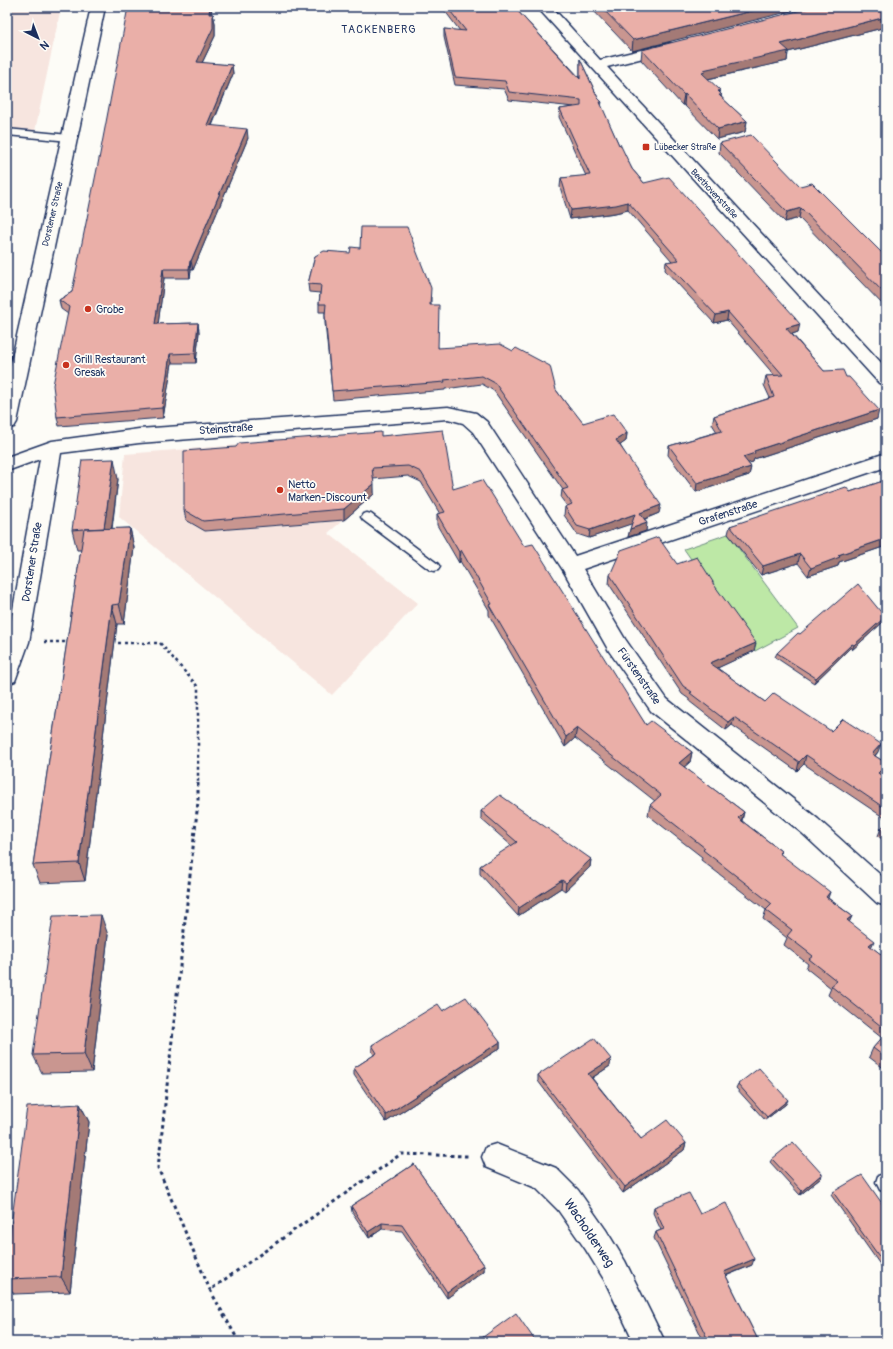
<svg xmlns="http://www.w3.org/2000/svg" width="893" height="1349" font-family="Pangolin,sans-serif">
<rect width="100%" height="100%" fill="#fdfcf7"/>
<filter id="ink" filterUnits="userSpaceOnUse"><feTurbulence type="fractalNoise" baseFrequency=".025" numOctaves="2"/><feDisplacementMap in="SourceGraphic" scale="8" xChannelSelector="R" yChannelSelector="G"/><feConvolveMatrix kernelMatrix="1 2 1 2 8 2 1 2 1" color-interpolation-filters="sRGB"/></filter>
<g filter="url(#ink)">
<g fill="#f7e5df">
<polygon points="7,7 61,7 35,131 7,128"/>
<polygon points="316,439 374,494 328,533 418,603 332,695 119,517 125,454"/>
</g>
<polygon fill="#bde8a6" stroke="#6c8c82" points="728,534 798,628 755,651 684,549"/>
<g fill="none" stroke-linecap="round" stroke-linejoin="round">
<g stroke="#1b2f5e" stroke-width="3">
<g id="service">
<polygon points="7,129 69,135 74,138 69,141 7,135"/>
<polygon points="367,513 371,514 438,564 440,567 438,570 434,571 430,570 363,520 361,517 363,514"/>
<polygon points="884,1174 886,1175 886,1192 880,1190 876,1182 878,1176"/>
</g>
</g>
<g stroke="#1b2f5e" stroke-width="3">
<g id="minor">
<polygon points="537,7 552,7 600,60 670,43 675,44 677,47 675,50 607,67 886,368 886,385 879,383"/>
<polygon points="448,407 476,413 487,422 575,556 886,453 886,467 583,569 625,639 667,699 818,819 886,880 886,906 877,903 802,833 651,711 609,651 563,570 473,432 463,423 448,419 139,443 61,453 29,642 15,681 7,684 7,643 40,459 7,471 7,457 52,441 139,429"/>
<polygon points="496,1144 556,1168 578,1190 606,1230 625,1261 665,1342 634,1342 605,1281 586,1250 558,1210 536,1188 486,1167 482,1157 486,1147"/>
</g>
</g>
<g stroke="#1b2f5e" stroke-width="3">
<polygon id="secondary" points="91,7 105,7 17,422 14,427 7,428 7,380"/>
</g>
<g stroke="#1b2f5e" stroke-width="2.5" stroke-dasharray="3 3" stroke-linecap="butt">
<polyline points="44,642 69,642"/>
<polyline points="112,643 160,643 198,687 198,784"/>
</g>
<g stroke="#1b2f5e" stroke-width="3" stroke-dasharray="3.5 3.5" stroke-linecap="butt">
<polyline points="198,783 198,802 158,1168 210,1290"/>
<polyline points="239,1342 210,1290 401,1154 468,1156"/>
</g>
<use href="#service" fill="#fdfcf7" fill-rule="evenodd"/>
<use href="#minor" fill="#fdfcf7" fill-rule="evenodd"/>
<use href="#secondary" fill="#fdfcf7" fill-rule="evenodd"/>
</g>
<g fill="#c99690" stroke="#1b2f5e">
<polygon points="442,7 514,7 580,78 580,59 598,98 602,102 601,106 619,145 632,169 644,183 795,318 798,332 792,334 824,371 846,377 877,419 754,459 753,462 748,463 751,467 749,475 696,492 668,455 669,446 717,432 712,424 714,416 770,398 764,385 766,376 775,376 727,320 714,323 665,270 666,262 672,261 628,210 615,213 570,219 560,187 561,178 586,176 559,117 560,109 574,107 509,100 504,89 455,85 444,37 444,29 460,31"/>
<polygon points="590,7 647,7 632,51"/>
<polygon points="886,7 886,27 788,52 787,61 708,79 720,92 722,98 747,121 745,132 717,139 684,105 682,105 641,60 642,50"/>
<polygon points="211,14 213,14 215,23 215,36 202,63 232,65 233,74 212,126 248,138 193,270 191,270 190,278 164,278 158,324 198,323 199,332 196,363 172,363 163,418 59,426 57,417 68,314 61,309 59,300 72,292"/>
<polygon points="720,143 800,186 886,257 886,308 799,218 785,222 719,153"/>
<polygon points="315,256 431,297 431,305 438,348 556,390 571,410 583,423 627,433 626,441 620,445 659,513 645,519 646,531 628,537 632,523 589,538 577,534 564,515 565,507 567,506 561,498 562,490 563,490 494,391 482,384 445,389 445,390 333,400 325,323 325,312 319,312 319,304 320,293 309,292 308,284"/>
<polygon points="381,436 453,489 524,546 646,725 692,752 690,762 684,767 744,812 742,821 781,851 780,854 828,898 852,916 849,922 871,947 886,958 886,1070 869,1057 873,1048 882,1038 828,995 831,988 806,968 808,964 784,945 787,938 763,919 766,910 701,860 702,857 648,815 650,805 655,801 575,738 565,747 489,615 489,610 460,561 459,563 437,525 437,514 440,514 421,482 408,476 373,479 374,494 344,520 205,531 186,520 184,510"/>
<polygon points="118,479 112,529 130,528 134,548 124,624 117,624 85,881 40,883 33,865 81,550 77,550 72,530"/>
<polygon points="886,480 886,549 885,549 883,547 839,562 838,566 808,576 798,563 761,575 728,534 730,526 850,492"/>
<polygon points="677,564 713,582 713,584 754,651 717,668 765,702 878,752 875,756 886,763 886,766 884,772 880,775 886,779 886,819 804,764 797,771 732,725 726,730 689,701 689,699 682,694 609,584 610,575"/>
<polygon points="883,622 852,650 850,648 814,683 775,657 777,653 800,634"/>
<polygon points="481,811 591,859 590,867 565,891 561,888 518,916 480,874 480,866 512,846 481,819"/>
<polygon points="886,823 886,842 878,836 881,828"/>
<polygon points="108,935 92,1072 42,1073 33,1055"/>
<polygon points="443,1011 500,1042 500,1048 386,1122 354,1075 354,1068 374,1055 372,1051 372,1045"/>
<polygon points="610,1066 592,1078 641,1139 686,1143 684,1150 623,1193 538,1081 538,1075"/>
<polygon points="738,1084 786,1104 765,1120 736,1088"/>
<polygon points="80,1104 89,1122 70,1292 14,1294 7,1284 7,1255"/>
<polygon points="886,1141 886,1150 883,1147"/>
<polygon points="772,1159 822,1174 821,1178 800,1195 770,1162"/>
<polygon points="414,1164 484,1265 484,1271 447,1298 402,1231 382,1229 369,1238 352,1212 351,1206"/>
<polygon points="833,1192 886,1209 886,1273 831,1195"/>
<polygon points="654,1207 700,1214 752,1265 726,1276 759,1342 704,1342 654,1238 656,1232 661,1230 653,1213"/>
</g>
<g fill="#a47a76" stroke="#1b2f5e">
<polygon points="210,7 212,7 210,23 209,14"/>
<polygon points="768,7 807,7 632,51 633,40"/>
<polygon points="213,14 215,23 215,36 198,71 197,62"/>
<polygon points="886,17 886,27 788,52 787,61 703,80 702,73 703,70 781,44"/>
<polygon points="232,65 233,74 208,134 207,125"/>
<polygon points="685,94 684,105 682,105 684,95"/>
<polygon points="747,121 745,132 717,139 718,129"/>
<polygon points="247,129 248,138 193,270 191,261"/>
<polygon points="628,202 628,210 615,213 570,219 571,210"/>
<polygon points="801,208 799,218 785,222 787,212"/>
<polygon points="7,219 10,230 7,241"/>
<polygon points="190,261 191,270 190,278 189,269"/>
<polygon points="163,269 164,278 157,333 155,324"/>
<polygon points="728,312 727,320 714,323 716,315"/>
<polygon points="198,323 199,332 196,363 195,353"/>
<polygon points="800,324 798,332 784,337 786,328"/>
<polygon points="170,354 172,363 163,418 162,408"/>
<polygon points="879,410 877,419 754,459 753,462 741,465 743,457 754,451"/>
<polygon points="627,433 626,441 615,449 616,440"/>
<polygon points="114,459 118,479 109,548 104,528"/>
<polygon points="751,467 749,475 696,492 697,483"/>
<polygon points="374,484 374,494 344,520 344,509"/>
<polygon points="661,505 659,513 639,521 640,513"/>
<polygon points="635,514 634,523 589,538 590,530"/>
<polygon points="647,523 646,531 628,537 630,529"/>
<polygon points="130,528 134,548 124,624 119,604"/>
<polygon points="885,539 883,547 839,562 838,566 808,576 811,568 838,555"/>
<polygon points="461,550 460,561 459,563 459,552"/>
<polygon points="800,554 798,563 761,575 763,566"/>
<polygon points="112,605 117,624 85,881 79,863"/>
<polygon points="885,617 883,622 852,650 854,645"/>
<polygon points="756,643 754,651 709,672 710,663"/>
<polygon points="852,644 850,648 814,683 816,678"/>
<polygon points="734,717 732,725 726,730 728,722"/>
<polygon points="577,728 575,738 565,747 566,737"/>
<polygon points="881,744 878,752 869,762 872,754"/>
<polygon points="692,752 690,762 677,773 679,763"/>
<polygon points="806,755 804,764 797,771 799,762"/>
<polygon points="886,765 884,772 875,781 878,773"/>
<polygon points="744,812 741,822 738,818"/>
<polygon points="591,859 590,867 565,891 566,883"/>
<polygon points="562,880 561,888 518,916 519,908"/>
<polygon points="830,892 827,901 826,897"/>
<polygon points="101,915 108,935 92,1072 84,1054"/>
<polygon points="852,916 848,925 847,920"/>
<polygon points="874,941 870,950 869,945"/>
<polygon points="500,1042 500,1048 386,1122 386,1115"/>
<polygon points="611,1059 610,1066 587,1081 588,1074"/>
<polygon points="788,1100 786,1104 765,1120 767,1117"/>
<polygon points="80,1104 89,1122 70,1292 61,1277"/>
<polygon points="686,1143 684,1150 623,1193 625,1187"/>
<polygon points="822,1174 821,1178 800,1195 802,1191"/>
<polygon points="382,1223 382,1229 369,1238 368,1232"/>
<polygon points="754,1259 752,1265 722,1277 724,1272"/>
<polygon points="484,1265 484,1271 447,1298 447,1292"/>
</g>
<g fill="#eaafa8" stroke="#1b2f5e">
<polygon points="128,7 210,7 209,14 213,14 213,28 197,62 232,65 207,125 247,129 191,261 190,261 189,269 163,269 155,324 198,323 195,353 170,354 162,408 57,417 53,385 69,307 59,300 72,292 100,154"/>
<polygon points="447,7 514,7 580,79 580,59 598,98 602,102 600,102 619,145 620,144 632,169 644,183 669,177 795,317 794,317 800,324 786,328 824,371 843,370 846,377 849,377 879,410 754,451 755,453 743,457 751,467 697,483 669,446 722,431 714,416 774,397 766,376 783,375 728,312 716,315 666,262 679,260 628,202 616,205 571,210 561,178 590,175 560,109 581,106 581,100 509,92 505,81 455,77 444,29 466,31"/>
<polygon points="601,7 647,7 652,11 669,7 768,7 633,40"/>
<polygon points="814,7 886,7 886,17 781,44 789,51 703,70 705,72 702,73 720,90 718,91 722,95 719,95 747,121 718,129 685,94 684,95 642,50"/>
<polygon points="751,135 800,186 812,183 886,257 886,295 801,208 787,212 720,143"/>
<polygon points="361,227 407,227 431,288 430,305 439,305 438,348 500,344 513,351 516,348 550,366 556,390 571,410 573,410 583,423 613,414 627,433 616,440 661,505 640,513 647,523 630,529 635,514 590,530 577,526 565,507 572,504 562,490 568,488 495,383 482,376 444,380 445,382 332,391 325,315 326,304 319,304 321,285 308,284 315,256 324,251 350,253 351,247 360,248"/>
<polygon points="443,430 453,489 482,480 487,488 488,488 524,546 533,544 646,725 651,721 692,752 679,763 744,812 738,818 781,851 779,853 830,892 826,897 852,916 847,920 874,941 869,945 886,958 886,1030 831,986 837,981 809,959 813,956 787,936 792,930 766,910 772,904 703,850 705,848 650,805 661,795 577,728 566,737 489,605 492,604 461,550 459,552 437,514 445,512 421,472 408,466 372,468 374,484 344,509 203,521 184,510 184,451 236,447 239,443 316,437 381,432 381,436"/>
<polygon points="114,459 104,528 85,529 130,528 119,604 112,605 79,863 33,865 84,529 72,530 82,460"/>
<polygon points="886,480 886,540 885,539 838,555 840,557 811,568 800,554 763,566 730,526 846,487 850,492"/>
<polygon points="658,537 677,564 697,557 713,582 712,582 756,643 710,663 765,702 774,693 831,731 843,719 881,744 872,754 886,763 886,765 878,773 886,779 886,809 806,755 799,762 734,717 728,722 690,693 692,692 683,686 610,575 621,550"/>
<polygon points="858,584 885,617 854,645 852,644 816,678 777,653 798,633 800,634"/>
<polygon points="500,795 591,859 566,883 562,880 519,908 480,866 517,842 481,811"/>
<polygon points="886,823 886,832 881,828"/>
<polygon points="101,915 84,1054 33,1055 53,916"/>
<polygon points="466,997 500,1042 386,1115 354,1068 377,1053 372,1045 394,1031 438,1004 443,1011"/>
<polygon points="886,1033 886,1058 873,1048"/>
<polygon points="594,1038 611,1059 588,1074 641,1139 667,1120 686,1143 625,1187 538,1075"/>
<polygon points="759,1068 788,1100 767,1117 738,1084"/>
<polygon points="80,1104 61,1277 7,1279 7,1255 27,1107"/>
<polygon points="793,1142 822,1174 802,1191 772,1159"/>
<polygon points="414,1164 484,1265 447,1292 402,1225 382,1223 368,1232 351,1206"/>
<polygon points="862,1175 886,1209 886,1266 833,1192"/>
<polygon points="689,1193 700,1214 726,1203 754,1259 724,1272 759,1342 709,1342 656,1232 664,1229 654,1207"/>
<polygon points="516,1313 536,1342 480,1342 479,1340"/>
</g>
</g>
<g fill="#c8321e" stroke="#fdfcf7" stroke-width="1.5">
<rect x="642" y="143" width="8" height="8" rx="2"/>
<circle cx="88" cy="309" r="4"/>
<circle cx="66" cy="365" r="4"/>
<circle cx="280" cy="490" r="4"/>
</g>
<g text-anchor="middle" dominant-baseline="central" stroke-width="3.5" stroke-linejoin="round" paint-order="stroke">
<g font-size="9" fill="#1b2f5e" stroke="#fdfcf7" text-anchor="start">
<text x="654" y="147">Lübecker Straße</text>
</g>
<g font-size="9" fill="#1b2f5e" stroke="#fdfcf7">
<text transform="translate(714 194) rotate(47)">Beethovenstraße</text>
<text transform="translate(53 214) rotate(-77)">Dorstener Straße</text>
</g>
<g font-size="11" letter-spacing="1" fill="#1b2f5e" stroke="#fdfcf7">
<text x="379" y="29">TACKENBERG</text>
</g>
<g font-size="11" fill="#1b2f5e" stroke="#fdfcf7" text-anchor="start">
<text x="96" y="309">Grobe</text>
<text x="74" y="359">Grill Restaurant<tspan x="74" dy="13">Gresak</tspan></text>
<text x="288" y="484">Netto<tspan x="288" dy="13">Marken-Discount</tspan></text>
</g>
<g font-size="11" fill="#1b2f5e" stroke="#fdfcf7">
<text transform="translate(226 429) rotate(-4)">Steinstraße</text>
<text transform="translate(728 513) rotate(-18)">Grafenstraße</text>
<text transform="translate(32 562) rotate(-81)">Dorstener Straße</text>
<text transform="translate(639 676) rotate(55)">Fürstenstraße</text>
</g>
<g font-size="13" fill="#1b2f5e" stroke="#fdfcf7">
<text transform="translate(589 1233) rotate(56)">Wacholderweg</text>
</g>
</g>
<rect width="893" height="1349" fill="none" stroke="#fdfcf7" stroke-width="24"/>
<rect x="12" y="12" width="869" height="1325" fill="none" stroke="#1b2f5e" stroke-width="1.5" filter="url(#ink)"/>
<g transform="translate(38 38) rotate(138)" stroke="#fdfcf7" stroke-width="3" paint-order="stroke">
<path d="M0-3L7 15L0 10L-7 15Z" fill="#1b2f5e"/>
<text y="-6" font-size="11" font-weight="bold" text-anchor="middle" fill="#1b2f5e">N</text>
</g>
</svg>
